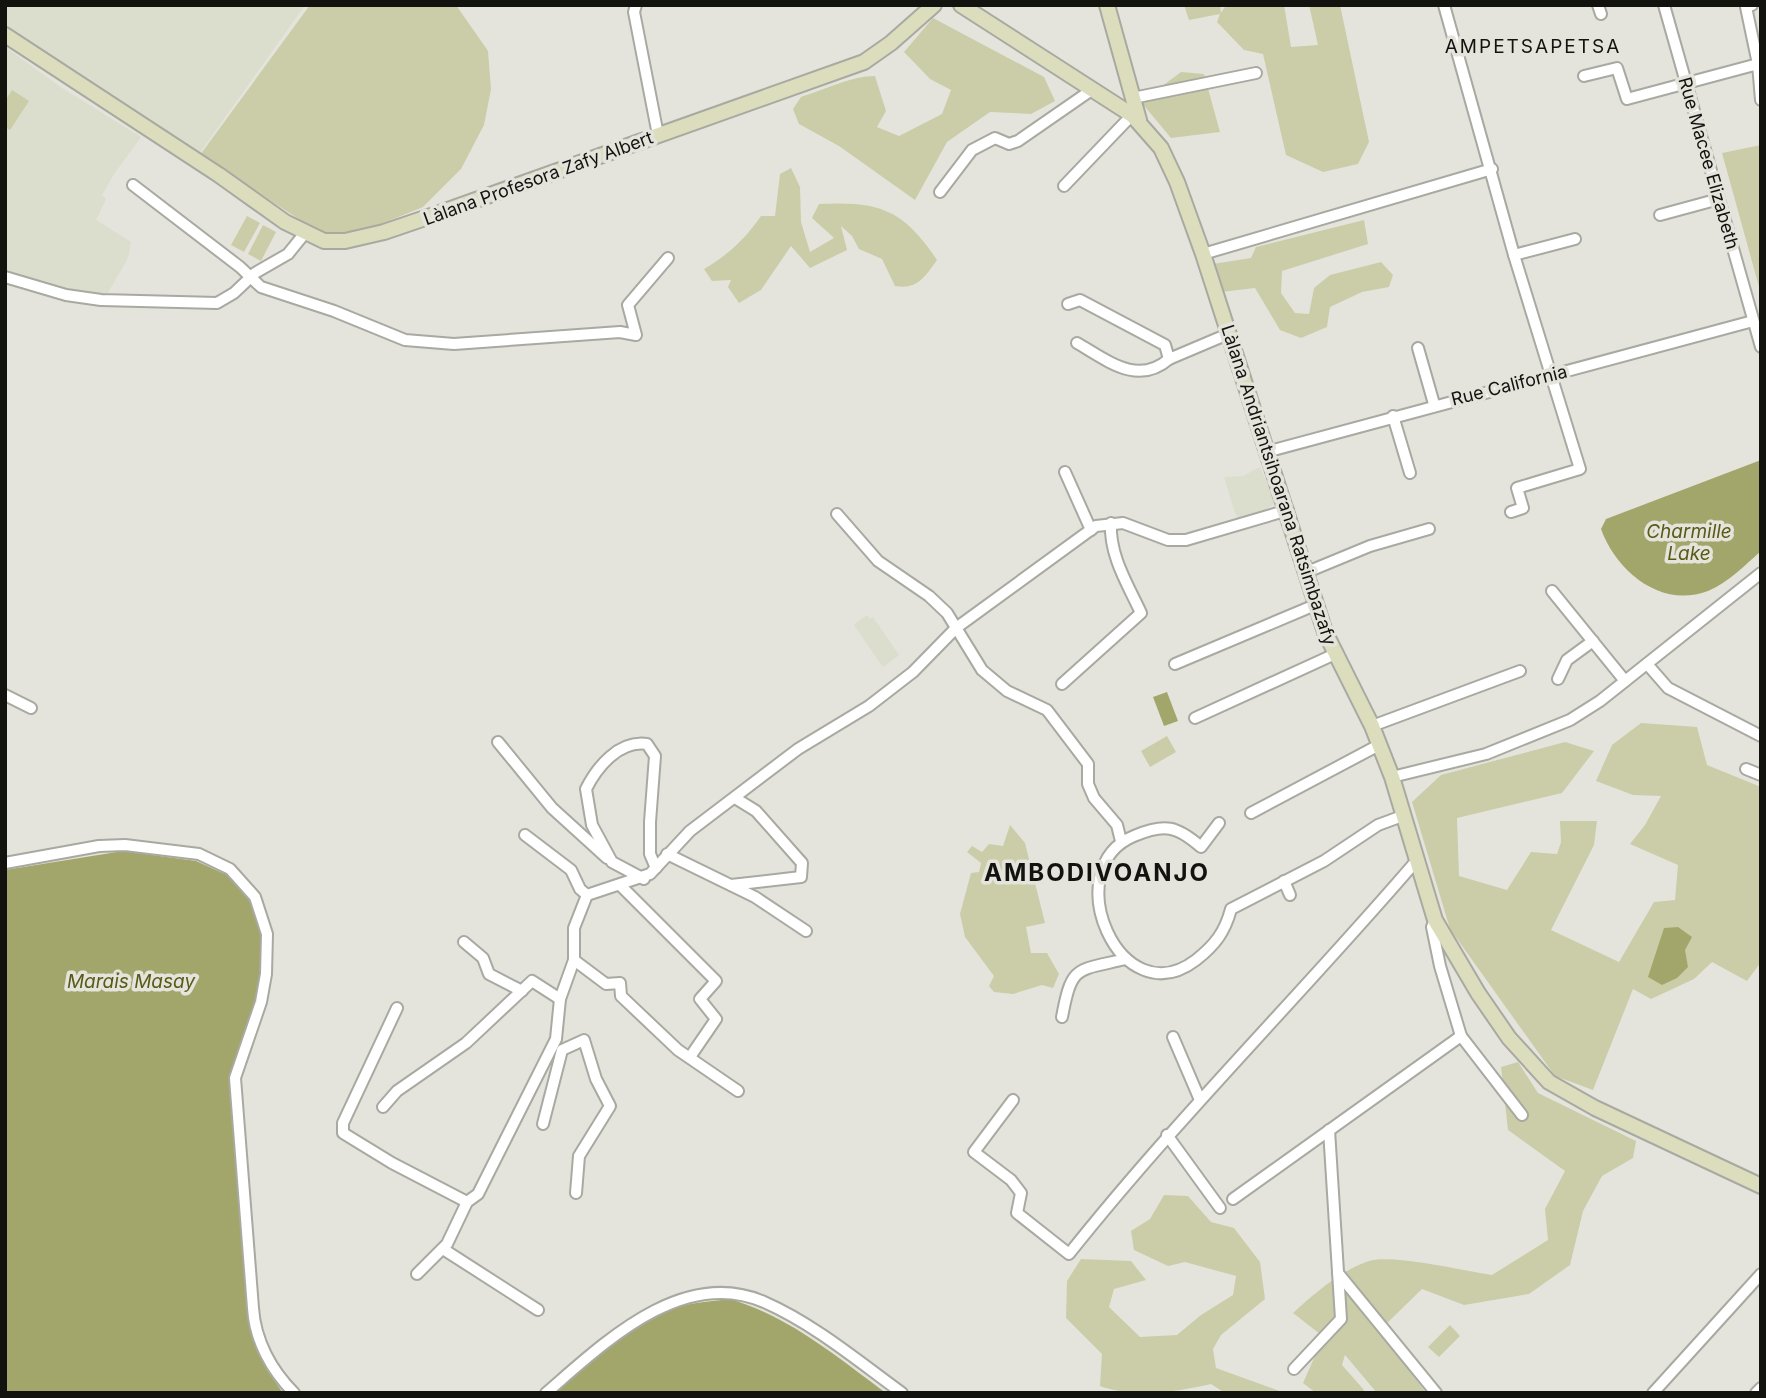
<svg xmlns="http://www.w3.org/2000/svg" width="1766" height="1398" font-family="Inter,sans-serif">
<rect width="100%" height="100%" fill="#e4e4dc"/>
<g fill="#dbddcd">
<polygon points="5,5 305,5 199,154 5,31"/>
<polygon points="5,47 62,88 141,137 114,174 102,195 106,199 96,220 131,242 128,258 106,296 65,289 5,272"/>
<polygon points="1260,467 1275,502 1265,512 1240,520 1235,513 1224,477 1243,476"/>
<polygon points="867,615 870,619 873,617 899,655 883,667 854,625"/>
</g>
<g fill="#cbcda8">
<polygon points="310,5 456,5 488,51 491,89 484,125 461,169 423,207 359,233 325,236 200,155"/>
<polygon points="1184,5 1220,5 1221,13 1226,5 1284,5 1291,47 1318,45 1309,5 1340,5 1369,142 1358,164 1323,172 1286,155 1263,54 1244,50 1217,22 1220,14 1189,20"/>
<path d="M933 18 1044 77 1055 101 1031 114 990 112 947 142 915 200 839 146 799 124 793 109 801 97C824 90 851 76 875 76L886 111 877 127 899 136 942 114 951 90 930 79 904 52Z"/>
<polygon points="1181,72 1204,74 1220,132 1171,138 1141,102"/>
<polygon points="12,90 29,101 10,130 5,127 5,101"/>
<polygon points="1761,145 1761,294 1722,153"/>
<path d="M791 168 800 187 801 222 810 252 834 238 812 218 819 204C879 201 903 209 937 260 925 277 917 290 895 286L882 259 859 249 852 236 841 226 847 250 810 268 791 246 761 290 739 303 728 287 731 280 712 281 704 269C728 255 745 239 761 216H775L780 174Z"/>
<polygon points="247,216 260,223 244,252 231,245"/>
<polygon points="1364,220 1368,244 1282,271 1281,293 1295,313 1309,314 1314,288 1330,275 1381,262 1393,275 1389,287 1362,292 1330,307 1327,327 1301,338 1280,330 1255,288 1221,292 1213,264 1251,258 1256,247"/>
<polygon points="263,225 276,232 261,261 248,254"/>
<polygon points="1641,723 1697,727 1707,765 1761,787 1761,962 1747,981 1712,962 1694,979 1651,999 1633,989 1593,1090 1555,1076 1450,929 1412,802 1441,775 1565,742 1594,751 1562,793 1457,818 1459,876 1507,890 1531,852 1557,854 1561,842 1560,821 1597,821 1594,845 1551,930 1619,962 1654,902 1675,900 1678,865 1630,844 1645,825 1661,796 1633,795 1596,781 1612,745"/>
<polygon points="1167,736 1176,752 1150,767 1141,751"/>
<polygon points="1010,825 1025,843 1045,923 1026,927 1031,953 1047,953 1059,974 1053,988 1042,985 1013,994 994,992 989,986 994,976 965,937 960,914 971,873 979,872 981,863 967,852 972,846 982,852 989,844 1003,846"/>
<path d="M1518 1062 1538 1093 1636 1141 1633 1158 1602 1176 1583 1211 1570 1265 1529 1294 1464 1305 1422 1289 1380 1330 1426 1393H1377L1345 1355 1342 1365 1364 1390 1362 1393H1316L1303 1383 1315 1356 1320 1334 1293 1313C1314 1294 1341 1270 1369 1261 1392 1254 1465 1271 1492 1275L1548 1240 1545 1209 1565 1171 1508 1130 1501 1067Z"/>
<path d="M1164 1195 1188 1196 1211 1222 1234 1228 1260 1262 1265 1299 1221 1335 1213 1349 1216 1368 1285 1393H1225L1211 1384C1178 1392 1132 1398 1100 1386L1102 1354 1066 1318 1067 1281 1081 1259 1131 1261 1146 1280 1114 1289 1109 1307 1140 1337 1177 1335 1201 1315 1233 1295 1236 1276 1185 1262 1168 1266 1134 1250 1131 1231 1150 1219Z"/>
<polygon points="1450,1325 1460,1336 1439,1357 1428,1347"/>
</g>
<g fill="#a3a66b">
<path d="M1761 460V551C1745 565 1728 583 1708 591 1661 609 1616 571 1601 529L1606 519Z"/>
<polygon points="1167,692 1178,721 1164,726 1153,697"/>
<polygon points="123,851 196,861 227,875 252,904 264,940 263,979 236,1061 252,1332 267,1370 283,1393 5,1393 5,870"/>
<polygon points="1678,927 1692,937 1685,950 1688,967 1677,978 1662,985 1648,977 1664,928"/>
<path d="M730 1299C790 1317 837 1357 886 1393H551C582 1367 624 1328 661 1312 682 1303 708 1302 730 1299Z"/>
</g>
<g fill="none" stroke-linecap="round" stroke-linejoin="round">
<g stroke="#a8a9a1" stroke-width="14">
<g id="street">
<polyline points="636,5 634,12 658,135"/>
<polyline points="1444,5 1514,255 1580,469 1517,488 1523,508 1511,512"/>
<polyline points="1598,5 1601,14"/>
<polyline points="1664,5 1761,347"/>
<polyline points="1752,5 1746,7 1758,64"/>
<polyline points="1584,76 1617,68 1627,99 1758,64 1761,100"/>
<polyline points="1133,98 1256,73"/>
<polyline points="133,185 240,267 261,287 334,311 405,340 454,344 620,332 636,335 628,305 668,258"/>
<polyline points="1064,186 1132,115"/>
<polyline points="940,192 972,150 995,138 1009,144 1018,141 1093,89"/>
<polyline points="1660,215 1719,199"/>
<polyline points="1203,254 1492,169"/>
<polyline points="1514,255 1575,239"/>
<polyline points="5,277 66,295 101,300 217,303 234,293 255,273 288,254 305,233"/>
<polyline points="1068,304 1080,300 1165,345 1169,359 1228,334"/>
<path d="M1077 343C1108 361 1138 386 1169 359"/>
<polyline points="1418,348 1434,404"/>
<polyline points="1393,416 1410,473"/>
<polyline points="1266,452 1753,321"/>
<polyline points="1065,472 1091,530"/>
<polyline points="837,514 878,561 929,596 947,613 982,670 1007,691 1047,710 1088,764 1088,784 1094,798 1117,825 1121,841"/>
<polyline points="1307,572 1370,546 1429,529"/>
<polyline points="1552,591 1625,681"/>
<polyline points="1175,664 1315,605"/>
<polyline points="1647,664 1668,688 1761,736"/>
<polyline points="1558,679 1567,660 1593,641"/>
<path d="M1062 684 1141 613C1128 585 1109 555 1111 523"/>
<polyline points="5,695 31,708"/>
<polyline points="1195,718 1335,654"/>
<polyline points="1372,726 1520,671"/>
<polyline points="498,742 552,808 607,858"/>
<polyline points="1746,769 1761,775"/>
<polyline points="1392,777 1486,754 1570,720 1600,701 1761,573"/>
<polyline points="1251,813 1379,745"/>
<path d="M1219 823 1201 847C1177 826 1165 823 1134 836 1056 868 1120 1018 1196 960 1215 945 1225 932 1231 909L1324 861 1378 825 1405 815"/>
<polyline points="525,835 571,870 580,889 587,895"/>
<polyline points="667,854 755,897 806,931"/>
<path d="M5 863 99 846 125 845 199 854 230 869 255 897 267 934 266 974 261 1002 235 1078 253 1308C255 1340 271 1370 294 1393"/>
<path d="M644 879 612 862 592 825 586 789C597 767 619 740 647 744L655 756 650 822V854L656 868"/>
<polyline points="1284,881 1290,895"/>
<polyline points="731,885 801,877 802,863 756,811 735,798"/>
<polyline points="621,886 716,981 700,999 716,1019 690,1057"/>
<polyline points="1435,920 1432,927 1440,966 1461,1036 1522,1115"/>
<polyline points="464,942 483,958 489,974 522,991"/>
<polyline points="574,960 606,984 620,983 621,996 678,1050 738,1091"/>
<polyline points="397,1008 343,1123 343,1133 392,1163 467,1202"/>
<path d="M1062 1017C1072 964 1076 971 1126 959"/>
<polyline points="1173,1037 1200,1100"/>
<path d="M1013 1100 974 1152 1011 1180 1021 1193 1017 1213 1069 1254C1178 1117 1303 993 1417 860"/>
<polyline points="383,1107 397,1091 466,1043 532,981 560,999"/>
<polyline points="543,1124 562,1050 584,1040 596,1079 610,1106 579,1156 576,1193"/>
<polyline points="1167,1135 1220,1208"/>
<polyline points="1233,1199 1461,1036"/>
<polyline points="443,1249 538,1310"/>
<polyline points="1338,1273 1436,1393"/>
<polyline points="417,1274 447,1244 467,1202 478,1194 556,1039 560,999 574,960 574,928 587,895 650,874 690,831 798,749 869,706 913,672 956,628 1096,526 1123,523 1168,540 1186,540 1288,510"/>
<polyline points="1294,1369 1341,1319 1329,1130"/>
<path d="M546 1393C603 1344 682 1266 764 1302 814 1324 858 1361 902 1393"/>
<polyline points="1653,1393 1761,1274"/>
<polyline points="1756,1393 1761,1388"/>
</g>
</g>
<g stroke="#a8a9a1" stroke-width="18">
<g id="secondary">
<polyline points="961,5 1132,115 1161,148 1177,182 1203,254 1325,632 1372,726 1392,777 1435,920 1478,993 1509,1038 1549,1082 1595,1108 1761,1186"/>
<polyline points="1107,5 1139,120"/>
<polyline points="5,35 219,175 285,222 324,241 345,241 384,232 431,216 864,62 891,43 934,5"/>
</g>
</g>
<use href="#street" stroke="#fff" stroke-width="10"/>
<use href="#secondary" stroke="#dcddbc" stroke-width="14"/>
</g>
<g text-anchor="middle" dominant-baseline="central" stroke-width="7" stroke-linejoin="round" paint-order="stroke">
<g font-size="18" fill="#12120f" stroke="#e4e4dc">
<text transform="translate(1709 163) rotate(74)">Rue Macee Elizabeth</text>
<text transform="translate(538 178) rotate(-20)">Làlana Profesora Zafy Albert</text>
<text transform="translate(1509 385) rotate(-14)">Rue California</text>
<text transform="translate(1279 485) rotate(72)">Làlana Andriantsihoarana Ratsimbazafy</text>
</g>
<g font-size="19" letter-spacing="2" fill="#12120f" stroke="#e4e4dc">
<text x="1533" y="46">AMPETSAPETSA</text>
</g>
<g font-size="19" font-style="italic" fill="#595a16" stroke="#e4e4dc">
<text x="1689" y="531">Charmille<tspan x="1689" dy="22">Lake</tspan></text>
<text x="131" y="981">Marais Masay</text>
</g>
<g font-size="24" font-weight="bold" letter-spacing="2" fill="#12120f" stroke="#e4e4dc">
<text x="1097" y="872">AMBODIVOANJO</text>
</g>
</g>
<rect width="1766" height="1398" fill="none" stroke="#12120f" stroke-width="14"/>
</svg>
